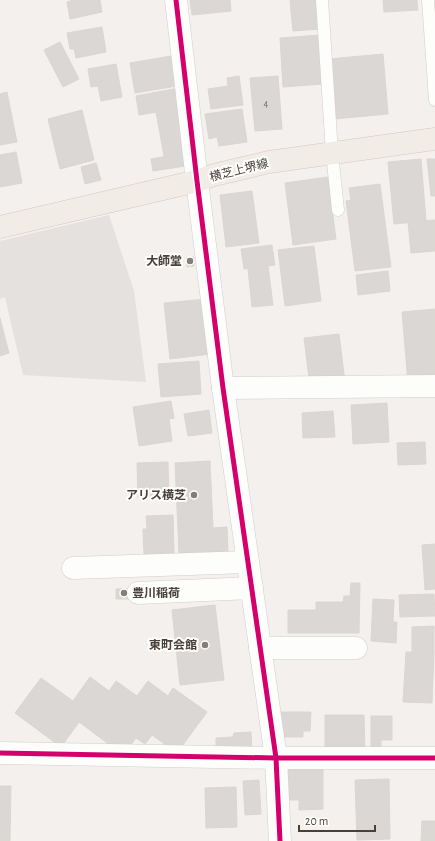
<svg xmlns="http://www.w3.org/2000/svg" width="435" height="841" font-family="'Alegreya Sans','Noto Sans JP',sans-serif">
<rect width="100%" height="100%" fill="#f3f0ed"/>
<polygon fill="#e5e1de" points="109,215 134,291 146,382 23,375 5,297 0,299 0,241"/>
<g fill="#dbd7d4" stroke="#dbd6d3">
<polygon points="73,0 100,0 102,12 70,19 67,2"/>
<polygon points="190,0 211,0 212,13 192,15"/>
<polygon points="211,0 230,0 231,11 212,13"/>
<polygon points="290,0 318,0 319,9 291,12"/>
<polygon points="383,0 417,0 418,10 384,12"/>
<polygon points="319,9 320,29 293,31 291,12"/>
<polygon points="102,27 106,52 76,58 74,49 70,49 67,33"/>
<polygon points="320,35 323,84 283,87 280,38"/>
<polygon points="60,42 79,79 63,87 44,50"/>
<polygon points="383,54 388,114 334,119 329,59"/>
<polygon points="171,56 177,86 135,93 130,63"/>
<polygon points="116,64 122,97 101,101 98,86 91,87 88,69"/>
<polygon points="239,76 243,105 211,109 208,89 228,86 227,78"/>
<polygon points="278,76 282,129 255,131 250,78"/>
<polygon points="179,88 182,108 139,115 136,96"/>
<polygon points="7,92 17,142 0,145 0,94"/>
<polygon points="182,108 189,152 164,156 156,112"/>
<polygon points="242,109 247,142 219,146 217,137 209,139 205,114"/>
<polygon points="82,110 94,160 60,169 48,119"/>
<polygon points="16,152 22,183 0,187 0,155"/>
<polygon points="189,152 192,165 153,171 151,159"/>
<polygon points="421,159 426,221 394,224 388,162"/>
<polygon points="427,159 435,159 435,196 431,196"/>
<polygon points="96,163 101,180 85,184 81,167"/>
<polygon points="328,177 336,239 293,245 285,183"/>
<polygon points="380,184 391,267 355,271 346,201 351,200 349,188"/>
<polygon points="252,191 259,243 226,247 220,195"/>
<polygon points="435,220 435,251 411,253 408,222"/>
<polygon points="272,245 275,265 244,269 241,249"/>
<polygon points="314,246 321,301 285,306 278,250"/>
<polygon points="194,257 194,266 187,267 186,258"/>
<polygon points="268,266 273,305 252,307 248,269"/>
<polygon points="388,271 390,291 358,295 356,275"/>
<polygon points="206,299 211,354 170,359 164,303"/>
<polygon points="435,309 435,381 408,383 402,312"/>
<polygon points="0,318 9,353 0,356"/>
<polygon points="339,334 345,382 310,386 304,338"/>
<polygon points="199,361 201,394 161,397 158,364"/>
<polygon points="171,401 174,418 169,419 172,441 139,446 133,407"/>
<polygon points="387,403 389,442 353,444 351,405"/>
<polygon points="209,410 212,433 188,436 184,414"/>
<polygon points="333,411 335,437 303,438 302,413"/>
<polygon points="425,442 426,464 398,465 397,443"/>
<polygon points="210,461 213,528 227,527 228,552 179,554 175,463"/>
<polygon points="168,462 169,496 138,497 137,463"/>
<polygon points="173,515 174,553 144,554 143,529 147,529 146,516"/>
<polygon points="435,544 435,589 425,590 422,545"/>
<polygon points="351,583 360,583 359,633 288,633 288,610 316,610 316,602 343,602 344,596 350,596"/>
<polygon points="116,589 130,589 129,599 116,599"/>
<polygon points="434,594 435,616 400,617 399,595"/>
<polygon points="373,599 394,600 393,622 397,622 396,643 371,641"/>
<polygon points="215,605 224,680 180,685 172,610"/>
<polygon points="434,626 434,652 412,652 412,627"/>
<polygon points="406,652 434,652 432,703 403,702"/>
<polygon points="90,677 109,691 116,681 137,696 148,681 168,696 173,688 207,712 177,753 152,735 145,744 136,738 129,747 114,748 79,722 61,747 15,713 41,678 73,701"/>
<polygon points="279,712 311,712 310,731 303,731 303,737 279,737"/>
<rect x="325" y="715" width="24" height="37"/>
<polygon points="349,715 364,715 365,752 349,752"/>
<rect x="371" y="716" width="21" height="24"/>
<polygon points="251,732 252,751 216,752 216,738 233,737 234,733"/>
<rect x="371" y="740" width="10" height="11"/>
<polygon points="283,767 323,767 323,809 299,810 299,800 284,800"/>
<polygon points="389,779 390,839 357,840 355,780"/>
<polygon points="259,780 261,814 245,815 243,781"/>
<polygon points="0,786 11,786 10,841 0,841"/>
<polygon points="236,787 237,827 206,828 205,788"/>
<polygon points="422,821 435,821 435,841 421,841"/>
</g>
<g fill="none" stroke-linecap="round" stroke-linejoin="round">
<g stroke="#d1cecb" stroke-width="13">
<g id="service">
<polyline points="322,0 332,153 338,210"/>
<polyline points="428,0 435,100"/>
</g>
</g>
<g stroke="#d1cecb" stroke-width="23">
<g id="minor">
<polyline points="176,0 197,181 223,388 276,758 280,841"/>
<polyline points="223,388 435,386"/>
<polyline points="73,568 248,562"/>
<polyline points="138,593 252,588"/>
<polyline points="260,648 356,648"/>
<polyline points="0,753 276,758 435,758"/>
</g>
</g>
<g stroke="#d4c8bc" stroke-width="23">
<polyline id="primary" points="0,227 197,181 214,175 269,162 435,139"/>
</g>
<use href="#service" stroke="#fdfdfc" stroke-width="12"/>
<use href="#minor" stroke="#fdfdfc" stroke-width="22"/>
<use href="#primary" stroke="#f1ece6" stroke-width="22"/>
<g stroke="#fff" stroke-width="8">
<g id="cycleway">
<polyline points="176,0 197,181 223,388 276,758 280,841"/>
<polyline points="0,753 276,758 435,758"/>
</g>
</g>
<use href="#cycleway" stroke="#d6006c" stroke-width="5"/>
</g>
<g fill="#847e78" stroke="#fff" stroke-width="1.5">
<circle cx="190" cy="261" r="4"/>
<circle cx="194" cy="495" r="4"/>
<circle cx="124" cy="593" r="4"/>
<circle cx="205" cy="645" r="4"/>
</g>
<g text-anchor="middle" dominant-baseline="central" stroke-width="4" stroke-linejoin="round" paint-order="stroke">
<g font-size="10" fill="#6f6761">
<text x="266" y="104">4</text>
</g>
<g font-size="12" fill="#494039" stroke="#fff">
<text transform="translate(239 170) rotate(-14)">横芝上堺線</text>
</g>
<g font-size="12" font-weight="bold" fill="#494039" stroke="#fff" text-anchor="end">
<text x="182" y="261">大師堂</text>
<text x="186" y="495">アリス横芝</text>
<text x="132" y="593" text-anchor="start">豊川稲荷</text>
<text x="197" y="645">東町会館</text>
</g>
</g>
<path d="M299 825v6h76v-6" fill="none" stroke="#494039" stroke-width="2"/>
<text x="305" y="825" font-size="12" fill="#494039" stroke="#ffffff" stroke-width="3" paint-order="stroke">20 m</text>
</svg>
